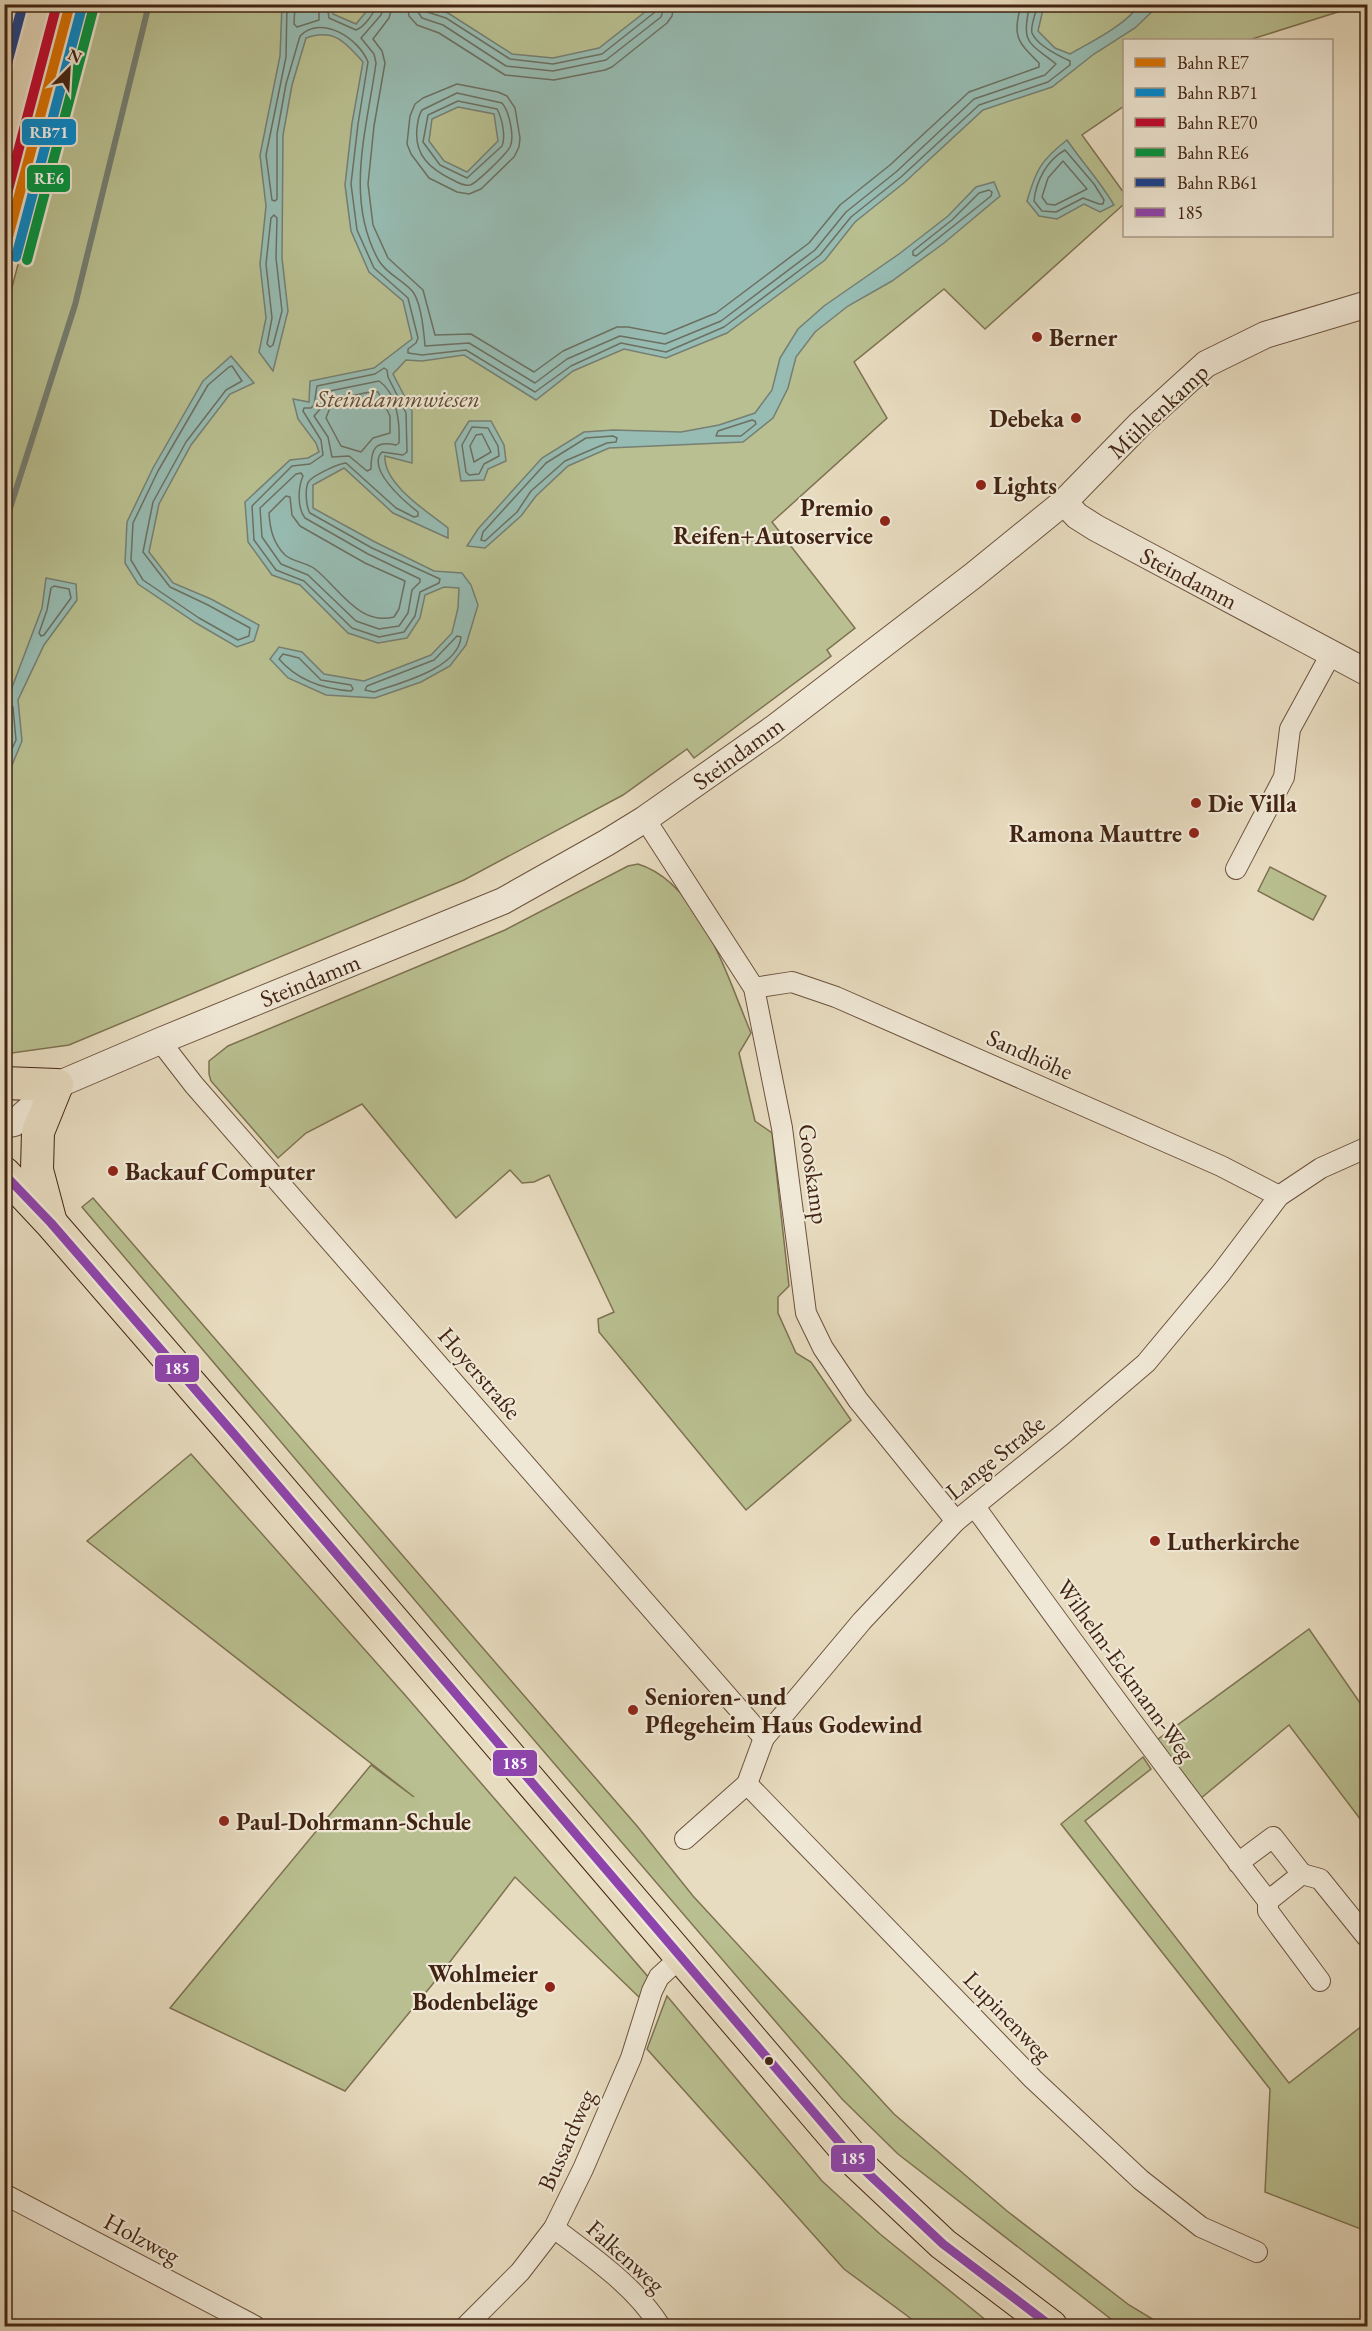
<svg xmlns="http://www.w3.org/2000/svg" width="1372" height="2331" font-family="'EB Garamond',serif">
<rect width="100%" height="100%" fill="#e8dcc0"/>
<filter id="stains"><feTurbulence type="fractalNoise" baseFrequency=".00333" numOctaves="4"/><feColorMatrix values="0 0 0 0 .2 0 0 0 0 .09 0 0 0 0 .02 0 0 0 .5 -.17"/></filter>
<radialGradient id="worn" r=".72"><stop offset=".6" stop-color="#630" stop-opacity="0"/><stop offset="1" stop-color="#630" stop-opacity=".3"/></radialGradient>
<g fill="#b9bf90" stroke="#7e7251" stroke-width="1.5">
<polygon points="86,5 1360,5 1249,40 1124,40 1124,106 1082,135 1124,193 1124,204 985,329 944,289 854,362 887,418 772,522 855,628 827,650 831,656 694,758 687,749 623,795 464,880 69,1045 5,1054 5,314"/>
<path d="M638 864C700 883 728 979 751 1033L739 1053 755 1121 772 1133 789 1286 778 1297V1313L796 1353 811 1362 851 1420 746 1510 599 1332 598 1319 614 1312 549 1175 534 1182 522 1183 510 1170 456 1218 362 1104 306 1133 278 1158 211 1081 209 1074V1061L228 1046 505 930 628 866Z"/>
<polygon points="1270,867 1326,896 1313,920 1258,891"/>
<polygon points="93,1198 637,1826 693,1896 894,2114 1007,2211 1129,2305 1164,2326 1120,2326 898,2154 842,2099 474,1670 82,1207"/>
<polygon points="191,1454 405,1695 650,1979 641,1999 515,1877 436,1980 345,2091 170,2008 371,1765 414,1797 87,1541"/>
<polygon points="1309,1629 1367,1713 1367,1828 1289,1725 1200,1799 1157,1740"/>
<polygon points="1143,1757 1151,1769 1085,1821 1289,2083 1367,2022 1366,2231 1265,2192 1270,2089 1061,1824"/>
<polygon points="667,1996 822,2181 880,2234 993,2326 921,2326 844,2269 647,2049"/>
</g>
<g fill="#97bcb3" stroke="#757f73" stroke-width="1.5" fill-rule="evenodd">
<path d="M282 5H333V14L356 24 371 6 421 5 448 13 512 54 553 58 599 48 654 5H1044L1038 31 1055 48 1070 54C1091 42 1126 25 1139 5H1159L1135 28 1094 54 1052 87 983 110 905 182 855 222 825 260 727 333 666 358 624 349 573 371 536 400 464 355 422 361 406 360 393 374 412 411V463L385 456C383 484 428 512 448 528V538L393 513 344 468 313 485V508L375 542 434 571 462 573 471 585 478 605 466 645 450 666 421 682 375 698 326 695 288 678 270 659 279 647 302 652 324 674 364 681 431 655 452 633 458 608 459 588 444 587 425 595 420 618 407 638 378 643 348 633 300 585 272 575 248 542 245 502 290 460 308 458 319 452 316 443 298 419 293 399 309 402 310 381 374 368 412 339 403 301 369 272 351 231 345 185 352 123 363 62C345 42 334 28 306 38L292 85 283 135 282 258 288 311 273 371 259 352 266 318 260 264 266 206 260 155 280 56ZM458 107 494 114 498 141 467 172 444 161 429 141 432 119Z"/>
<path d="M1067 140C1082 162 1100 181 1114 205L1100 212 1084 204 1057 219 1039 216 1027 201C1036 170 1041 160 1067 140Z"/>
<polygon points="994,182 1000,196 944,243 892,281 848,306 815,332 796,357 788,388 773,418 743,442 609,448 568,466 536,496 521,516 485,548 467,546 478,529 542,458 584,432 613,430 681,432 719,425 755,413 772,390 780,358 798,329 824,306 899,254 948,216 976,187"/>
<polygon points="231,356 254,383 230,394 191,445 159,504 149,552 173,583 211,599 259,625 254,641 237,647 196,623 138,584 125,563 127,522 153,468 203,381"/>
<polygon points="469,421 491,421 504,445 506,461 488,469 484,480 461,481 455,443"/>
<polygon points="46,578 76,584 77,600 44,645 18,700 22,741 5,782 5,706 42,608"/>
</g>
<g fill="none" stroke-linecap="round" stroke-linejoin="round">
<g stroke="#6c7062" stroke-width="1.5">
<path d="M287 4 286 57 266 155 272 200 275 201 277 199V134L286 84 300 36C322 14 359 39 368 62L358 124 351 184 357 230 374 268 408 298 418 338 416 343 408 349V353L422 355 466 350 535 392 571 366 621 343 666 352 724 327 820 255 851 217 901 177 979 105 1048 82 1070 65V61C1059 56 1037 45 1032 33 1030 26 1036 12 1038 4"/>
<polyline points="295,4 294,24 297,27 319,20 319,4"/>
<path d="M327 4 329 18 356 30C364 27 375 13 376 4"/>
<path d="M384 4 381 15 361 38 374 54 376 63C367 129 344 199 379 261 387 274 404 281 413 292 421 303 424 333 425 346L469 343 535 383 567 359 620 336 665 344 721 321 815 250 846 212 896 172 974 99 1045 75 1056 64C1027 41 1021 43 1030 4"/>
<path d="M393 4 389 18 373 39 382 51 385 63 374 126 368 184 373 225 388 258 423 290 435 335 471 334 534 372 563 351 617 327H628L665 334 716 313 809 243 840 205 890 165 969 92 1039 67V63C1016 40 1013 37 1021 4"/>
<polyline points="407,4 409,16 417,25 439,33 505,75 554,80 605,70 612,67 667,23 672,16 674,4"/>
<polyline points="416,4 418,12 422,18 443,25 506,66 553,71 606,60 661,17 665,4"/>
<polyline points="424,4 427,12 446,18 510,59 553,64 602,54 655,12 657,4"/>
<polygon points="457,84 498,92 507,96 515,108 520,138 519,147 514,157 481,189 469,194 457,192 429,178 411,154 407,144 410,116 415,104 423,98"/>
<path d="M457 93 502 103C509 111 515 137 510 147 506 154 477 183 470 185 464 186 458 183 453 180 430 169 414 155 417 128 418 121 418 116 422 110Z"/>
<path d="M458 101 497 109C502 118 506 136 502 146L467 178 440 165 423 142 428 115Z"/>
<path d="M1065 150 1094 184 1104 200 1103 204H1099L1083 198 1056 212 1042 211 1034 201C1036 181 1047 160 1065 150Z"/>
<polygon points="1063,161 1087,189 1055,205 1047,204 1042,197 1048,178"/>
<polygon points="989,190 992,192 991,196 916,256 913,255 913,251 952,220 979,193"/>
<polygon points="274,215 277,218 276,258 282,311 273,345 270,347 267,344 272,318 266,264 271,218"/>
<polygon points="232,366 242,381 226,390 186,442 153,502 143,552 170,587 208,605 250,628 249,636 238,640 199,618 143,580 131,560 133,523 158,471 208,385 229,367"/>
<path d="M384 368 387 370 388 377 406 413 407 452 403 455 382 452C366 469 405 502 418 512V516L414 517 396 508 346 463C339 463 315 475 310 480 304 485 306 507 310 513L372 548 440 579 439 583 420 592 415 616 404 632 379 637 352 628 304 581 276 570 254 540 252 506 292 466 310 464 323 455 321 440 303 411 304 408H311L314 405 317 386 375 374Z"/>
<path d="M379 381C397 393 400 422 399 443L396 445C375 440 371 449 371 469L367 471 349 456 332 457 328 437 314 416 322 407 325 392Z"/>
<polygon points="374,391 378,392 390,416 390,433 373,438 361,452 341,446 326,418 333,400"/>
<polygon points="752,420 755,421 756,424 741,436 716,436 718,431"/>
<polygon points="472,427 488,428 498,446 499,456 484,464 479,474 469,475 466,472 462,445"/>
<polygon points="482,434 491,452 474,462 470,446 476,435"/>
<polygon points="613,436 617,438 616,442 607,443 565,461 531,491 517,512 485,541 481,540 483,532 546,463 586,438"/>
<path d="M301 473 303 476C298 487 297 508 305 518L368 554 420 579V582L412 590 408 613 399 626 379 629 356 621 308 575 281 564 262 537 260 508 296 474Z"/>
<path d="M286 496 290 497 292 515 300 526 365 563 405 581 399 609 394 617C359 626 339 588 315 569 306 562 293 562 285 555 273 543 270 529 269 513Z"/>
<polygon points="54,586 69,589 71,598 44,635 41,636 39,633 47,610 51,588"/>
<path d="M457 636 461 637C458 669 399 683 374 692L365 690 367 686 434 660Z"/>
<path d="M283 654 299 658 321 680 351 685 353 689 351 691C323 689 298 681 279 659Z"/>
<polyline points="4,705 13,707 16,740 4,766"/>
</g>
<polyline stroke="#757f73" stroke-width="6" points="4,527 75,305 149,4"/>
<g stroke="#6c523e" stroke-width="22">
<g id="minor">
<polyline points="645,819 754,988 782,1128 806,1313 823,1348 858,1400 956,1521"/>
<polyline points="1236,869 1284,777 1290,729 1331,654"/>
<polyline points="754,988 792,982 836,997 1221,1166 1279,1196"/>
<polyline points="160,1041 194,1085 764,1738"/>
<path d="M975 1507C1071 1639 1167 1771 1268 1901L1302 1874 1273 1837 1238 1863"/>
<polyline points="747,1784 1033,2079 1141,2180 1201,2227 1257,2252"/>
<polyline points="685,1839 747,1784 764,1738 862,1621 956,1521 1062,1435 1146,1363 1221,1273 1279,1196 1321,1168 1368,1147"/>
<polyline points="1302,1874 1320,1879 1366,1936"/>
<polyline points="1268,1901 1268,1911 1320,1981"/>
<polyline points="4,2194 255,2326"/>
<path d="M554 2228C592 2257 634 2285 660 2326"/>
<polyline points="466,2326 520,2272 554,2228 583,2169 631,2058 652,1991 659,1977 681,1957"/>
</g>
</g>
<g stroke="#6c523e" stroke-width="28">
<g id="tertiary">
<polyline points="1064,502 1077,516 1096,528 1368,673"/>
<polyline points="4,1125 14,1123 57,1085 160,1041 503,901 606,843 645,819 773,729 974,575 1064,502 1140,424 1206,364 1265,335 1368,304"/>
</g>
</g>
<g stroke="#422412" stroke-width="34">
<g id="primary">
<polyline points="4,1083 57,1085 38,1132 37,1170 50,1219"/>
<polyline points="4,1173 51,1223 233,1433 857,2163 943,2244 1051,2326"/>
</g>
</g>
<use href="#minor" stroke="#f0e8d6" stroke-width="20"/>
<use href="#tertiary" stroke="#f0e8d6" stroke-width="26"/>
<use href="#primary" stroke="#e8dcc0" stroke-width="32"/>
<g stroke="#f0e8d6" stroke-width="14">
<polyline id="bus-1" points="4,1174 51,1223 233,1433 857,2163 943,2244 1051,2326"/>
</g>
<use href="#bus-1" stroke="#8e44ad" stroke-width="9"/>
<g stroke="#f0e8d6" stroke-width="15">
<polyline id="rail-1" points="4,252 70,4"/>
</g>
<g stroke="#f0e8d6" stroke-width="15">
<polyline id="rail-2" points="16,257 82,7"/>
</g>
<g stroke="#f0e8d6" stroke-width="15">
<polyline id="rail-3" points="4,205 57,4"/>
</g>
<g stroke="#f0e8d6" stroke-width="15">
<polyline id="rail-4" points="27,260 93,10"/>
</g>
<g stroke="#f0e8d6" stroke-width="15">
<polyline id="rail-5" points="4,75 23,4"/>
</g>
<use href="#rail-1" stroke="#de7402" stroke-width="10"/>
<use href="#rail-2" stroke="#008bd2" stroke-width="10"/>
<use href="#rail-3" stroke="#c10831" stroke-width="10"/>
<use href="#rail-4" stroke="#009641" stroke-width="10"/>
<use href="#rail-5" stroke="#164194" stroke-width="10"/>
</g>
<g fill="#8f2418" stroke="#f0e8d6" stroke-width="2">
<circle cx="1037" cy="337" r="6"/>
<circle cx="1076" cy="418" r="6"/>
<circle cx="981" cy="485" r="6"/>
<circle cx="885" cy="521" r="6"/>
<circle cx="1196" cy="803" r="6"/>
<circle cx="1194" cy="833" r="6"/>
<circle cx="113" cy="1171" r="6"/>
<circle cx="1155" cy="1541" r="6"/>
<circle cx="633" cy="1710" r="6"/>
<circle cx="224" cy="1821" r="6"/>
<circle cx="550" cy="1987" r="6"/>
</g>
<circle fill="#422412" stroke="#f0e8d6" stroke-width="2" cx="769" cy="2061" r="5"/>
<g text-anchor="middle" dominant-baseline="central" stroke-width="4.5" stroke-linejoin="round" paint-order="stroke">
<g font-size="24" font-weight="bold" fill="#422412" stroke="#f0e8d6" text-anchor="start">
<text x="1049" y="337">Berner</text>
<text x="1064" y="418" text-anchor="end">Debeka</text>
<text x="993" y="485">Lights</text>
<text x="873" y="507" text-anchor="end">Premio<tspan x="873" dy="28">Reifen+Autoservice</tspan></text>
<text x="1208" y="803">Die Villa</text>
<text x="1182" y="833" text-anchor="end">Ramona Mauttre</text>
<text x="125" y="1171">Backauf Computer</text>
<text x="1167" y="1541">Lutherkirche</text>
<text x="645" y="1696">Senioren- und<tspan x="645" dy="28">Pflegeheim Haus Godewind</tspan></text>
<text x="236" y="1821">Paul-Dohrmann-Schule</text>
<text x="538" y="1973" text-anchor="end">Wohlmeier<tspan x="538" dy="28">Bodenbeläge</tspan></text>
</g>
<g font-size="24" font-style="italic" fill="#604b32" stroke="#f0e8d6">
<text x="398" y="398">Steindammwiesen</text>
</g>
<g font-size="24" fill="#422412" stroke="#f0e8d6">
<text transform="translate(1158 411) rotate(-43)">Mühlenkamp</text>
<text transform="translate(1189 578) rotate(28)">Steindamm</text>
<text transform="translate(738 753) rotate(-36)">Steindamm</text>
<text transform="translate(310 980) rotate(-22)">Steindamm</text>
<text transform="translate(1030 1054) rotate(24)">Sandhöhe</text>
<text transform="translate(814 1174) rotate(82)">Gooskamp</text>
<text transform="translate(480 1373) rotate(49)">Hoyerstraße</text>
<text transform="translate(995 1457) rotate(-39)">Lange Straße</text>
<text transform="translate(1126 1670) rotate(54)">Wilhelm-Eckmann-Weg</text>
<text transform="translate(1008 2016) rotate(46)">Lupinenweg</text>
<text transform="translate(566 2140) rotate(-66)">Bussardweg</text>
<text transform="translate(142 2238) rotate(28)">Holzweg</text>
<text transform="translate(626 2256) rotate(42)">Falkenweg</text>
</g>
</g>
<g stroke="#f0e8d6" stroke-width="2">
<rect x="21" y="118" width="56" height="28" rx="6" fill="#008bd2"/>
<rect x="26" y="164" width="45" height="29" rx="6" fill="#009641"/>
<rect x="154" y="1354" width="46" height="29" rx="6" fill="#8e44ad"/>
<rect x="492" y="1749" width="46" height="28" rx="6" fill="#8e44ad"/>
<rect x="830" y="2144" width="46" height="29" rx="6" fill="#8e44ad"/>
</g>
<g font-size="16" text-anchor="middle" font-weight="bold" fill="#fff">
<text x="49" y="138">RB71</text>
<text x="49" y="184">RE6</text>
<text x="177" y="1374">185</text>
<text x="515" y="1769">185</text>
<text x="853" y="2164">185</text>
</g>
<rect width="1372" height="2331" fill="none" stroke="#e8dcc0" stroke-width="24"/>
<rect x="6" y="6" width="1360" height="2319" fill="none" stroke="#422412" stroke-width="3"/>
<rect x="12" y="12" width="1348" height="2307" fill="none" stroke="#422412" stroke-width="1.5"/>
<rect x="1123" y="39" width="210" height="198" fill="#f0e8d6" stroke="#aa9a88" stroke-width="1.5"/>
<rect x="1135" y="58" width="30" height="9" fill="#de7402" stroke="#aa9a88" stroke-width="1.5"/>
<text x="1177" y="69" font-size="18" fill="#422412">Bahn RE7</text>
<rect x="1135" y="88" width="30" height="9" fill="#008bd2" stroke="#aa9a88" stroke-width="1.5"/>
<text x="1177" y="99" font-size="18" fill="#422412">Bahn RB71</text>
<rect x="1135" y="118" width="30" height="9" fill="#c10831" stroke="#aa9a88" stroke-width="1.5"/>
<text x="1177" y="129" font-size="18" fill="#422412">Bahn RE70</text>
<rect x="1135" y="148" width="30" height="9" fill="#009641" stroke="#aa9a88" stroke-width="1.5"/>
<text x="1177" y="159" font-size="18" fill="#422412">Bahn RE6</text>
<rect x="1135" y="178" width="30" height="9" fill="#164194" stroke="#aa9a88" stroke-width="1.5"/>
<text x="1177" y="189" font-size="18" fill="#422412">Bahn RB61</text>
<rect x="1135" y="208" width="30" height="9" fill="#8e44ad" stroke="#aa9a88" stroke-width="1.5"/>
<text x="1177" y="219" font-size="18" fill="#422412">185</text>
<g transform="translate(69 69) rotate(24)" stroke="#f0e8d6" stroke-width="4.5" paint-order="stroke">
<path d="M0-4.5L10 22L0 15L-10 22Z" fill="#422412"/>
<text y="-9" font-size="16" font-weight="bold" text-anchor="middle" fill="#422412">N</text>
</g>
<rect width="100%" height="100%" filter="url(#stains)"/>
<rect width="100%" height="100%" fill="url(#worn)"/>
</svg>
